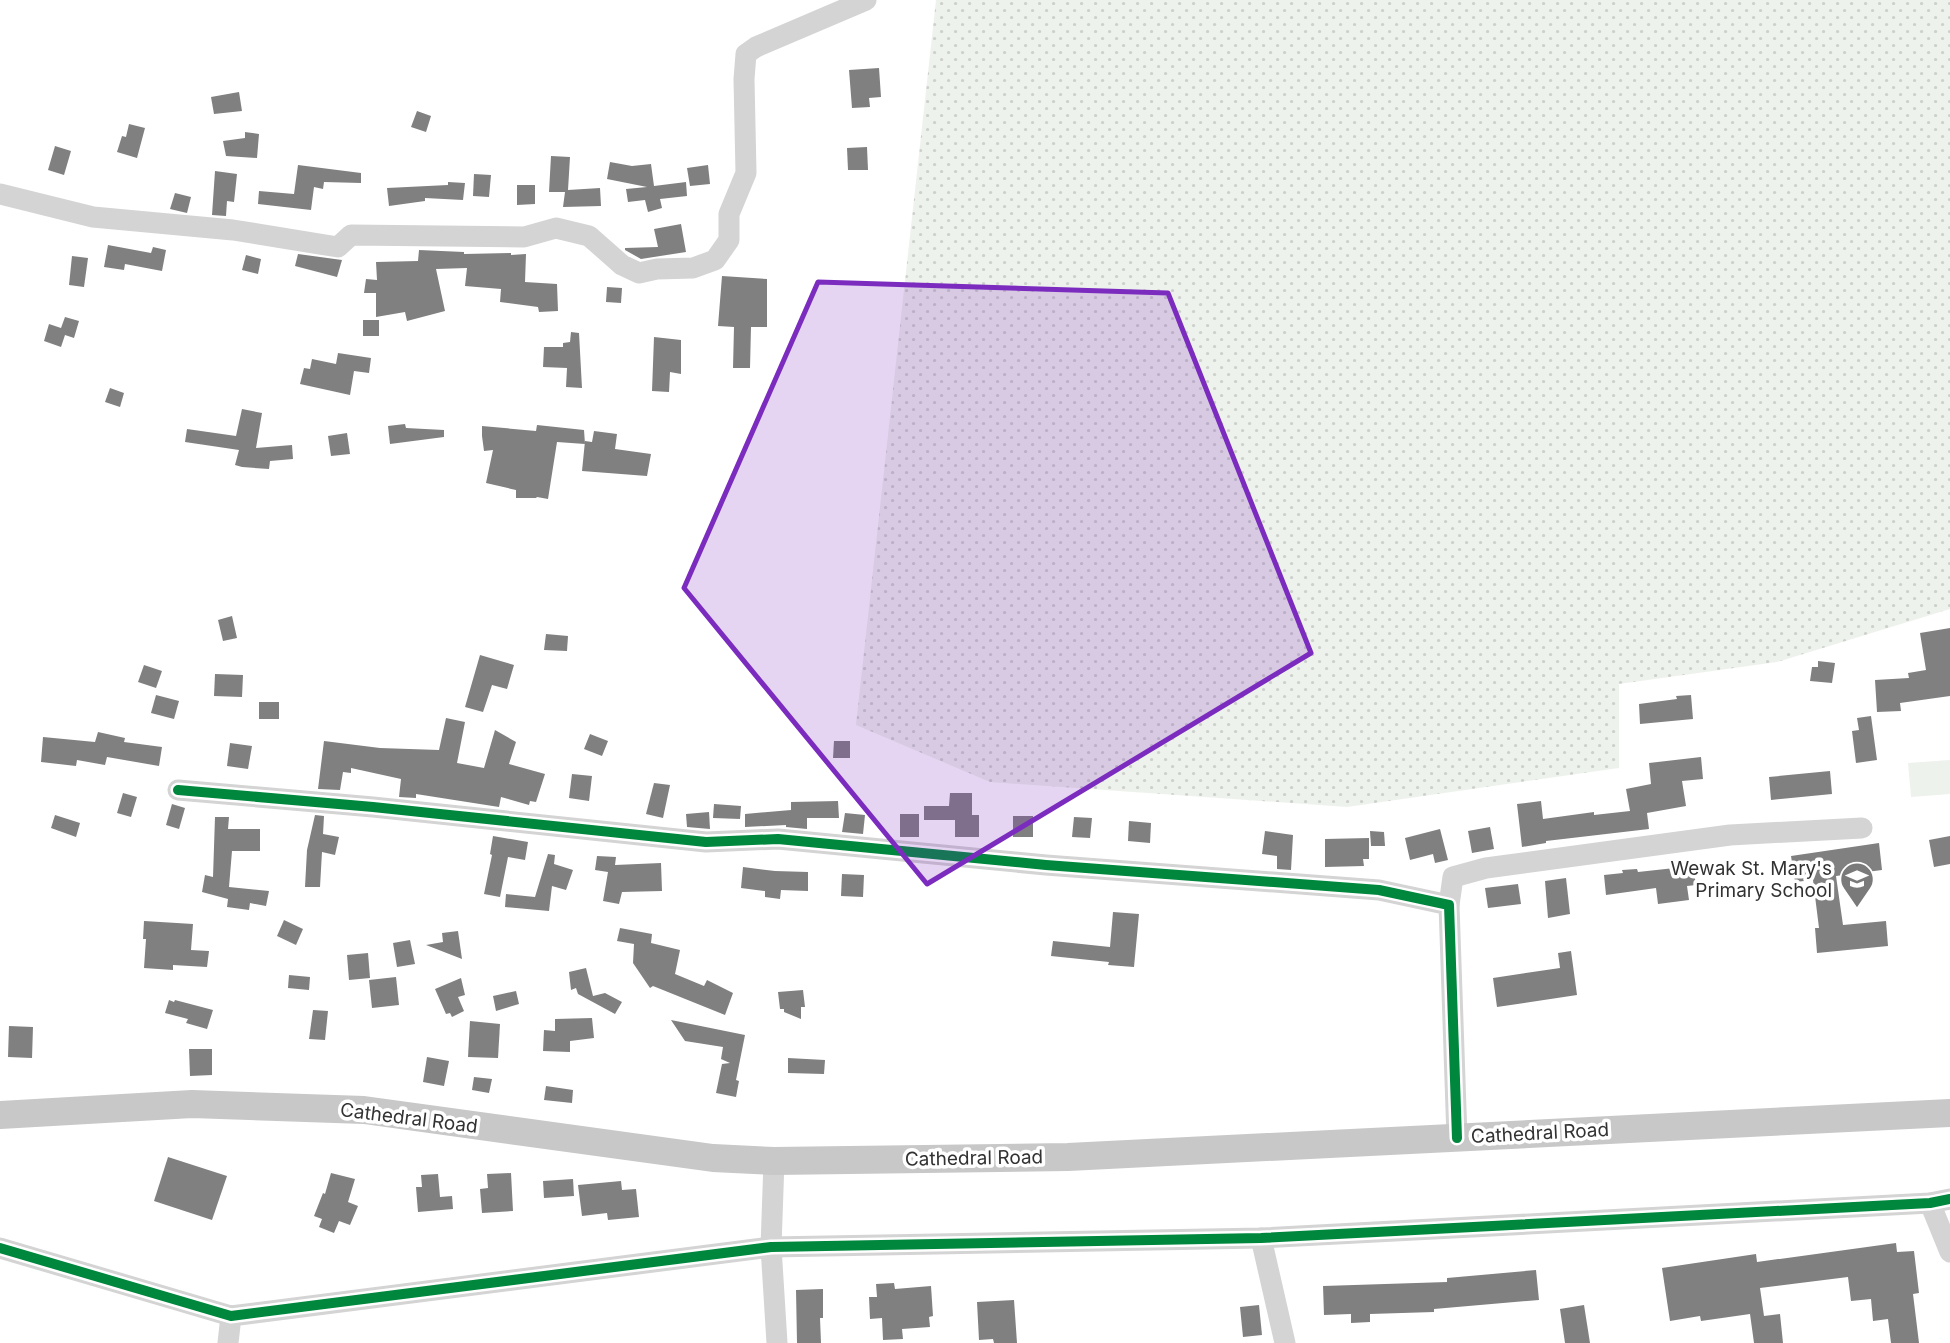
<svg xmlns="http://www.w3.org/2000/svg" width="1950" height="1343" font-family="Inter,sans-serif">
<defs>
<pattern id="grass-dots" width="8" height="8" patternUnits="userSpaceOnUse" patternTransform="scale(1.75)"><rect width="8" height="8" fill="#eef2ec"/><path d="M2 2h.1M6 6h.1" fill="none" stroke="#cdd0cb" stroke-width="1.8" stroke-linecap="round"/></pattern>
</defs>
<rect width="100%" height="100%" fill="#fff"/>
<polygon fill="url(#grass-dots)" points="936,0 1950,0 1950,609 1777,662 1619,684 1619,768 1347,807 990,782 856,725"/>
<polygon fill="#eef2ec" points="1950,760 1950,794 1911,797 1908,763"/>
<g fill="#808080">
<polygon points="879,68 881,97 869,98 870,107 852,108 849,70"/>
<polygon points="239,92 242,111 214,114 211,97"/>
<polygon points="417,111 431,116 426,132 411,127"/>
<polygon points="129,124 145,128 137,158 117,152 122,136 126,137"/>
<polygon points="245,132 259,134 257,158 226,156 223,141 245,138"/>
<polygon points="55,146 71,151 64,175 48,170"/>
<polygon points="867,147 868,170 848,170 847,148"/>
<polygon points="551,156 570,157 568,190 600,188 601,206 563,207 565,192 549,192"/>
<polygon points="610,162 632,166 651,164 654,186 686,182 687,196 660,199 662,208 648,212 645,200 628,202 626,189 647,187 607,179"/>
<polygon points="298,165 361,173 361,183 324,182 323,189 314,187 311,210 258,204 259,191 294,194"/>
<polygon points="708,165 710,184 690,186 687,168"/>
<polygon points="215,171 237,174 234,202 227,201 226,216 212,215"/>
<polygon points="474,174 491,175 489,197 473,196"/>
<polygon points="448,182 465,183 463,200 425,198 425,201 389,206 387,188 448,185"/>
<polygon points="517,185 535,185 535,204 517,205"/>
<polygon points="175,193 191,197 187,213 170,209"/>
<polygon points="681,224 686,252 641,259 625,250 625,248 658,247 654,229"/>
<polygon points="108,245 151,253 153,247 166,250 162,271 125,264 124,270 104,267"/>
<polygon points="419,250 464,252 464,254 511,253 511,255 526,254 525,282 557,284 558,311 539,312 538,307 500,302 501,289 465,286 467,268 436,269 445,311 407,321 405,312 376,317 376,293 364,293 366,279 377,280 376,262 418,261"/>
<polygon points="298,254 342,260 337,277 295,266"/>
<polygon points="246,255 261,259 258,274 242,270"/>
<polygon points="72,256 88,258 84,287 69,285"/>
<polygon points="722,276 767,279 767,327 751,327 750,368 733,368 734,327 718,326"/>
<polygon points="607,287 622,288 621,303 606,302"/>
<polygon points="65,317 79,321 74,338 65,335 61,347 44,341 49,324 61,328"/>
<rect x="363" y="320" width="16" height="16"/>
<polygon points="571,332 579,333 582,388 566,387 567,368 543,367 544,347 563,347 563,343 570,342"/>
<polygon points="654,337 681,340 681,374 670,372 669,392 652,391"/>
<polygon points="338,353 371,358 369,373 354,371 350,395 300,384 304,368 310,369 312,359 336,364"/>
<polygon points="110,388 124,393 120,407 105,402"/>
<polygon points="242,409 262,413 256,448 292,445 293,459 270,461 269,469 242,467 235,465 239,450 185,442 187,429 236,436"/>
<polygon points="405,424 406,428 444,430 444,437 390,444 388,426"/>
<polygon points="537,425 584,430 585,444 557,442 548,499 537,497 536,498 516,498 516,490 486,483 493,450 484,451 482,436 482,426 536,431"/>
<polygon points="594,431 617,434 615,449 651,454 647,476 582,471 585,441 592,442"/>
<polygon points="347,433 350,454 331,456 328,436"/>
<polygon points="232,616 237,638 223,641 218,620"/>
<polygon points="1950,628 1950,696 1900,703 1901,711 1877,712 1875,680 1909,678 1908,673 1926,670 1920,633"/>
<polygon points="546,634 568,636 567,651 544,650"/>
<polygon points="480,655 514,665 507,689 492,685 483,712 465,707"/>
<polygon points="1818,661 1835,663 1832,683 1810,681 1812,667 1818,667"/>
<polygon points="144,665 162,671 156,688 138,682"/>
<polygon points="215,674 243,675 242,697 214,696"/>
<polygon points="156,695 179,701 174,719 151,713"/>
<polygon points="1691,695 1693,719 1640,724 1639,704 1677,699 1676,696"/>
<rect x="259" y="702" width="20" height="17"/>
<polygon points="1871,716 1877,760 1856,763 1852,731 1859,730 1857,718"/>
<polygon points="446,718 465,722 457,763 484,768 495,730 516,742 509,764 545,774 536,802 530,801 529,805 501,797 499,807 416,794 416,798 399,797 401,779 351,768 351,773 343,772 340,790 318,789 324,741 380,748 439,750"/>
<polygon points="98,732 125,738 124,742 162,747 159,766 107,757 105,765 77,760 76,766 41,762 43,737 95,742"/>
<polygon points="590,734 608,741 602,756 584,749"/>
<polygon points="834,741 850,741 850,758 833,758"/>
<polygon points="230,743 252,746 248,769 227,766"/>
<polygon points="1701,757 1703,779 1682,781 1686,806 1647,813 1649,829 1546,841 1546,843 1522,847 1517,804 1541,801 1543,819 1594,812 1594,815 1630,811 1626,789 1651,784 1649,763"/>
<polygon points="1830,771 1832,794 1771,800 1769,777"/>
<polygon points="572,774 592,776 589,801 569,798"/>
<polygon points="654,783 670,785 663,818 646,814"/>
<polygon points="123,793 137,797 131,817 117,813"/>
<polygon points="950,793 972,793 972,815 979,815 979,837 955,837 955,820 924,820 924,806 949,806"/>
<polygon points="838,801 839,818 807,818 807,829 786,827 786,825 745,827 745,814 791,810 791,802"/>
<polygon points="172,804 185,808 179,829 166,825"/>
<polygon points="714,804 741,806 740,819 713,818"/>
<polygon points="709,812 710,829 687,827 686,814"/>
<polygon points="845,813 865,815 863,834 842,832"/>
<rect x="900" y="814" width="19" height="23"/>
<polygon points="55,815 80,823 76,837 51,828"/>
<polygon points="315,815 324,816 323,834 339,837 335,855 322,852 320,887 305,887 307,850"/>
<rect x="1013" y="816" width="20" height="21"/>
<polygon points="215,817 229,817 228,829 260,829 260,851 232,851 229,887 269,891 266,906 250,903 249,910 227,907 228,899 202,892 205,875 213,877"/>
<polygon points="1074,817 1092,818 1090,838 1072,837"/>
<polygon points="1129,821 1151,823 1150,843 1128,841"/>
<polygon points="1490,827 1494,849 1472,853 1468,831"/>
<polygon points="1440,829 1448,860 1435,863 1433,854 1410,860 1405,838"/>
<polygon points="1265,831 1293,835 1291,870 1277,869 1277,856 1262,854"/>
<polygon points="1370,831 1384,832 1385,846 1371,846"/>
<polygon points="493,836 528,842 525,860 508,857 500,897 484,894 492,855 490,854"/>
<polygon points="1950,836 1950,864 1934,867 1929,840"/>
<polygon points="1369,838 1369,859 1363,859 1364,866 1325,867 1325,839"/>
<polygon points="1879,843 1882,870 1836,876 1843,925 1886,921 1888,946 1817,953 1815,928 1819,928 1813,880 1795,882 1791,856"/>
<polygon points="548,854 555,855 554,864 573,870 566,890 552,886 549,911 505,907 506,894 535,897"/>
<polygon points="597,856 616,857 615,865 661,863 662,891 622,892 619,904 603,901 608,872 595,870"/>
<polygon points="1693,866 1696,885 1687,886 1689,900 1658,904 1656,888 1606,895 1604,875 1623,873 1622,870 1637,869 1638,872"/>
<polygon points="743,867 775,871 808,872 808,891 781,890 780,899 765,897 765,891 741,888"/>
<polygon points="842,874 864,875 863,897 841,896"/>
<polygon points="1566,878 1570,914 1548,918 1545,881"/>
<polygon points="1518,884 1521,904 1488,908 1485,888"/>
<polygon points="1113,912 1139,914 1134,967 1108,965 1109,962 1051,956 1053,941 1110,947"/>
<polygon points="284,920 303,929 296,945 277,936"/>
<polygon points="144,921 193,924 191,950 209,951 207,967 173,965 173,970 144,968 146,939 143,939"/>
<polygon points="620,928 652,934 651,943 680,950 675,974 704,986 707,980 733,993 725,1015 653,986 650,988 633,963 634,944 617,941"/>
<polygon points="458,931 462,959 426,945 443,942 442,933"/>
<polygon points="410,940 415,964 397,967 393,943"/>
<polygon points="1571,951 1577,995 1497,1007 1493,978 1560,968 1558,953"/>
<polygon points="368,953 370,978 349,980 347,955"/>
<polygon points="586,968 593,996 605,993 622,1002 615,1014 578,994 576,988 571,990 569,972"/>
<polygon points="289,975 310,977 309,990 288,988"/>
<polygon points="396,977 399,1005 372,1008 369,980"/>
<polygon points="461,978 465,995 458,997 464,1011 452,1017 450,1013 446,1014 435,989"/>
<polygon points="803,990 805,1007 801,1007 801,1019 784,1012 784,1009 780,1009 778,992"/>
<polygon points="516,991 519,1004 496,1011 493,996"/>
<polygon points="169,1000 174,1002 175,1000 213,1010 207,1029 186,1023 188,1019 165,1013"/>
<polygon points="313,1010 328,1011 325,1040 309,1039"/>
<polygon points="592,1018 594,1038 570,1041 570,1052 543,1051 544,1030 555,1031 555,1019"/>
<polygon points="671,1020 745,1035 736,1080 739,1081 736,1097 716,1093 722,1064 730,1063 721,1059 723,1047 685,1041"/>
<polygon points="470,1021 500,1024 498,1058 468,1057"/>
<polygon points="9,1026 33,1027 32,1058 8,1057"/>
<polygon points="189,1049 212,1049 212,1075 190,1076"/>
<polygon points="427,1057 449,1061 444,1086 423,1082"/>
<polygon points="788,1058 825,1060 824,1074 788,1073"/>
<polygon points="474,1077 492,1079 489,1093 472,1090"/>
<polygon points="546,1086 573,1090 572,1103 544,1100"/>
<polygon points="168,1157 227,1176 212,1220 154,1201"/>
<polygon points="331,1173 355,1179 348,1202 358,1206 350,1225 339,1221 334,1233 319,1227 322,1219 314,1216 323,1193 325,1194"/>
<polygon points="511,1173 513,1211 482,1213 480,1189 488,1188 487,1174"/>
<polygon points="438,1174 440,1197 452,1196 453,1209 418,1212 416,1187 422,1187 421,1175"/>
<polygon points="573,1179 574,1196 544,1198 543,1181"/>
<polygon points="621,1181 622,1190 636,1189 639,1217 608,1220 607,1213 582,1216 578,1185"/>
<polygon points="1896,1243 1897,1252 1914,1251 1919,1293 1913,1294 1919,1343 1891,1343 1888,1319 1873,1321 1871,1299 1851,1301 1848,1277 1760,1288 1764,1316 1780,1314 1783,1343 1754,1343 1750,1314 1701,1321 1700,1316 1670,1321 1662,1268 1756,1254 1757,1262"/>
<polygon points="1536,1270 1539,1300 1434,1309 1434,1312 1370,1314 1370,1322 1351,1323 1351,1314 1324,1315 1323,1286 1447,1282 1447,1278"/>
<polygon points="894,1283 895,1289 931,1286 933,1316 929,1317 930,1327 902,1329 903,1339 883,1340 882,1318 870,1319 869,1297 877,1297 876,1284"/>
<polygon points="823,1289 823,1318 820,1318 821,1343 797,1343 796,1290"/>
<polygon points="1014,1300 1017,1343 994,1343 993,1339 979,1340 977,1302"/>
<polygon points="1259,1305 1262,1335 1243,1337 1240,1307"/>
<polygon points="1584,1305 1590,1343 1565,1343 1560,1309"/>
</g>
<g fill="none" stroke-linecap="round" stroke-linejoin="round">
<g stroke="#d4d4d4" stroke-width="21">
<polyline points="0,194 93,217 233,230 338,247 351,235 524,237 556,228 589,236 622,265 639,273 657,269 693,268 715,260 729,240 729,214 746,173 744,79 746,54 756,47 866,0"/>
<polyline points="178,790 373,807 706,842 778,839 1046,865 1379,890 1449,905 1457,1138"/>
<polyline points="1449,905 1453,877 1486,868 1730,835 1862,828"/>
<polyline points="774,1161 771,1247 777,1343"/>
<polyline points="1930,1203 1950,1252"/>
<polyline points="1261,1238 1285,1343"/>
<polyline points="0,1248 231,1316 771,1247 1261,1238 1930,1203 1950,1199"/>
<polyline points="228,1343 231,1316"/>
</g>
<polyline stroke="#c8c8c8" stroke-width="28" points="0,1115 192,1104 364,1110 713,1158 774,1161 1068,1157 1950,1113"/>
<g stroke="#fff" stroke-width="15">
<g id="cycleway">
<polyline points="178,790 373,807 706,842 778,839 1046,865 1379,890 1449,905 1457,1138"/>
<polyline points="0,1248 231,1316 771,1247 1261,1238 1930,1203 1950,1199"/>
</g>
</g>
<use href="#cycleway" stroke="#00873e" stroke-width="10"/>
</g>
<path fill="#7b2cbf" fill-opacity="0.2" stroke="#7b2cbf" stroke-width="5" stroke-linejoin="round" d="M818 282 1168 293 1311 653 927 884 684 588Z"/>
<defs>
<g id="school-pin" transform="scale(1.75)"><path d="M0 17L-7.5 6A9.5 9.5 0 1 1 7.5 6Z" fill="#7a7a7a" stroke="#fff"/><path d="M0-5L7-2L0 1L-7-2ZM-4 1L0 2.5L4 1V4Q0 6-4 4Z" fill="#fff"/></g>
</defs>
<g fill-rule="evenodd">
<use href="#school-pin" x="1857" y="879"/>
</g>
<g text-anchor="middle" dominant-baseline="central" stroke-width="7" stroke-linejoin="round" paint-order="stroke">
<g font-size="19" fill="#323232" stroke="#fff" text-anchor="end">
<text x="1832" y="868">Wewak St. Mary's<tspan x="1832" dy="22">Primary School</tspan></text>
</g>
<g font-size="19" fill="#323232" stroke="#fff">
<text transform="translate(409 1118) rotate(7)">Cathedral Road</text>
<text transform="translate(1540 1133) rotate(-3)">Cathedral Road</text>
<text transform="translate(974 1158) rotate(-1)">Cathedral Road</text>
</g>
</g>
</svg>
